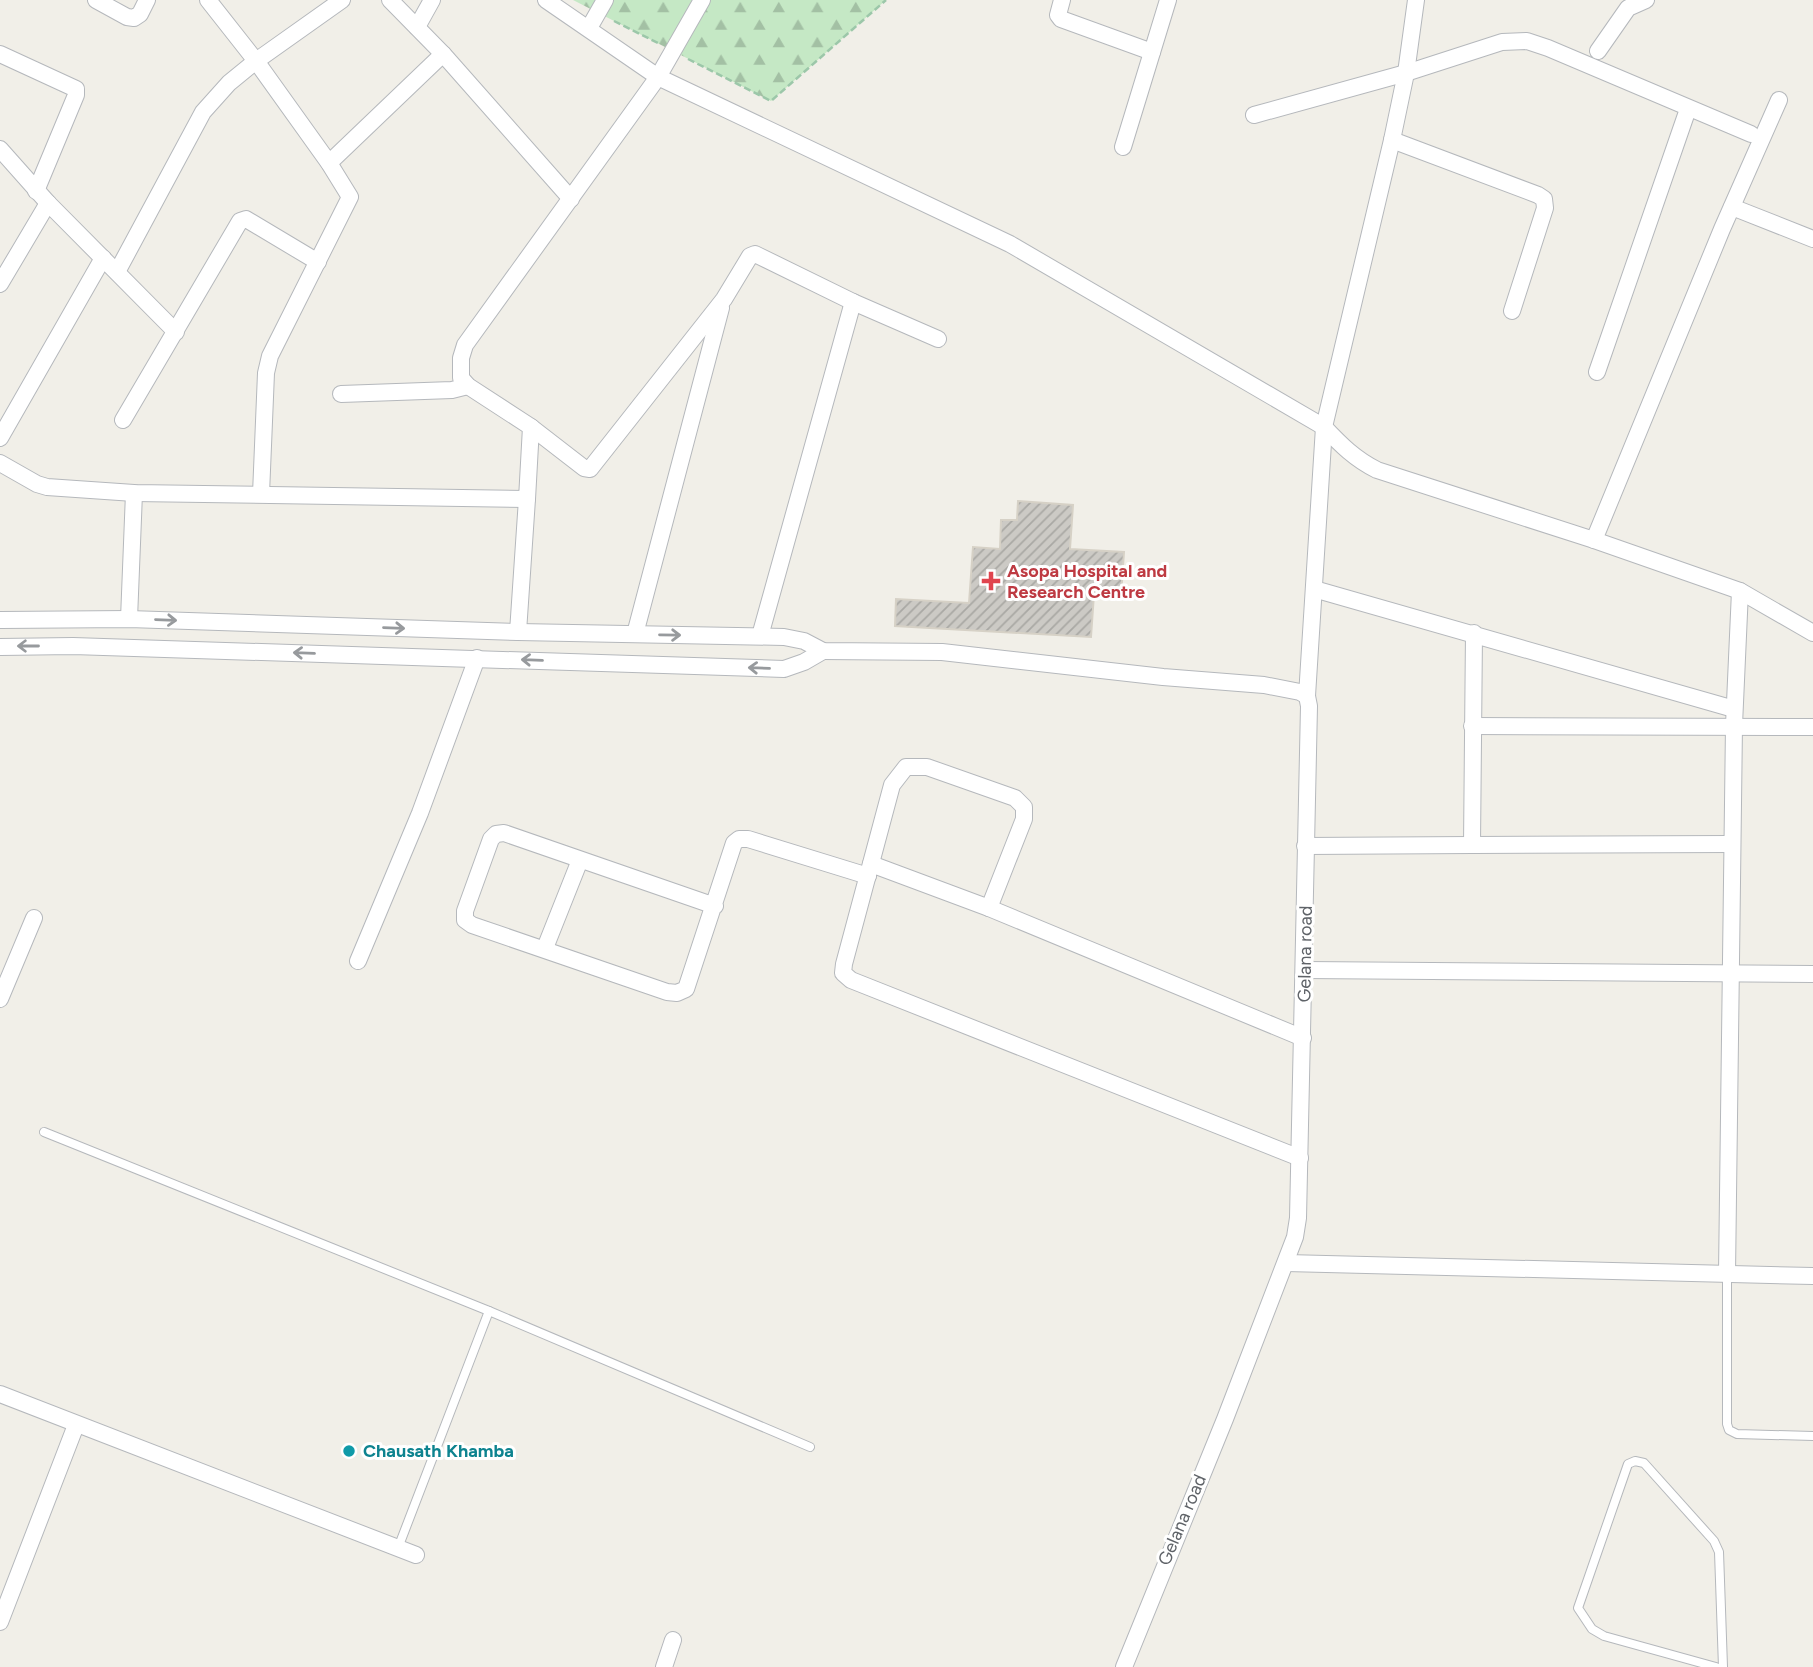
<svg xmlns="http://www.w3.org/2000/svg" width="1813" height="1667" font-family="Figtree,sans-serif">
<defs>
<pattern id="forest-firs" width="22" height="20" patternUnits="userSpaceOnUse" patternTransform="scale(1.75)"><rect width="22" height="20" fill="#c5e8c5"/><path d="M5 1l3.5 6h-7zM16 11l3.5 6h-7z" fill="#a3c0a4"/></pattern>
<pattern id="building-hatch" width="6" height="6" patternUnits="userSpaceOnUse" patternTransform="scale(1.75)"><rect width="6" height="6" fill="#cccac5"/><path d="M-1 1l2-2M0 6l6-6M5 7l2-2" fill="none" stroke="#a9a8a4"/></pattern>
</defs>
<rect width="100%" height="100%" fill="#f1efe8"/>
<polygon fill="url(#forest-firs)" points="573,0 886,0 771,101"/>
<polygon fill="url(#building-hatch)" stroke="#d6d1c6" stroke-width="2" points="1018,501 1073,505 1070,549 1124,552 1121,596 1094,594 1091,637 895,626 896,599 969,603 973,547 1000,549 1001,520 1017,520"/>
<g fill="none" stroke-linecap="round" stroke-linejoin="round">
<g stroke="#b5b8bc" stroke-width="10">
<g id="lane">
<polyline points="44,1132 489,1311 810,1447"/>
<polyline points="1727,1274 1727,1424 1729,1430 1737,1434 1813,1436"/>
<polyline points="398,1548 489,1311"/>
<polyline points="1716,1667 1604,1636 1592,1629 1578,1608 1628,1464 1635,1461 1644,1463 1714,1541 1719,1552 1723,1667"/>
</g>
</g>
<g stroke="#b5b8bc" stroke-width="18">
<g id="street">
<polyline points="96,0 127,17 134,18 140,14 147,0"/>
<polyline points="208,0 256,61 329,163 350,197 270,356 266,373 261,494"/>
<polyline points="390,0 443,54 571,199"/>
<path d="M546 0 658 77 1010 244 1324 427C1341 445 1355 459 1377 470L1594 540 1740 591 1813 633"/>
<polyline points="1062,0 1058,15 1061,19 1152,52"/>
<polyline points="417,27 432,0"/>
<polyline points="589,28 605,0"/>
<polyline points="1598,51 1628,8 1646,0"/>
<polyline points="0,54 76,89 76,95 36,191"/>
<polyline points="1254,115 1406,73 1502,42 1527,41 1548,48 1751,134"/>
<polyline points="1392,140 1538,195 1544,199 1545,208 1512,311"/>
<polyline points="1123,147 1168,0"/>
<polyline points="0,149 48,203 176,332"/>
<polyline points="329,163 443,54"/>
<polyline points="1732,207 1813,239"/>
<polyline points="117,272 203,112 229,83 256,61 342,0"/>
<polyline points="0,284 48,203"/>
<polyline points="1597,372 1688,109"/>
<polyline points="341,394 452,390 468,386"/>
<polyline points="123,420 240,221 246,219 318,262"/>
<polyline points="531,427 584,468 590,469 724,299 750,256 755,254 853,302 938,339"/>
<polyline points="0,438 103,258"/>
<polyline points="0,463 37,484 47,487 134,493 527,499 531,427 468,386 461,378 461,358 465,345 658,77 702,0"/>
<polyline points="1594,540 1722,229 1779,100"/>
<polyline points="1314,589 1734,709"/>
<polyline points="129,619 134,493"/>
<path d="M0 620 129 619 518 632 784 637 804 641 823 651 942 652 1163 677 1264 685 1300 692 1307 696 1309 706C1305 877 1303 1048 1298 1218L1295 1237 1225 1419 1124 1667"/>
<polyline points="518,632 527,499"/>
<polyline points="1474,633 1472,845 1732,844"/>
<polyline points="635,634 721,308"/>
<polyline points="760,636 853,302"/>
<polyline points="0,647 73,646 784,669 804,662 823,651"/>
<polyline points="1307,696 1324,427 1392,140 1406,73 1416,0"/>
<polyline points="1472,726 1813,727"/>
<polyline points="1305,846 1472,845"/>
<polyline points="871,864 989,908 1303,1038"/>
<polyline points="715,906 504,833 496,834 491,839 465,911 465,920 472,925 667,992 677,993 686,989 734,843 739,839 748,839 868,876"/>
<polyline points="989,908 1024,819 1024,807 1015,798 927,767 906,767 892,785 844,964 843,973 851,980 1300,1158"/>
<polyline points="545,948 580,860"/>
<polyline points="358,961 420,813 477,658"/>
<polyline points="1305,970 1813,974"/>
<polyline points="0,999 34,918"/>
<polyline points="1286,1263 1813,1276"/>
<polyline points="1727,1274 1734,725 1740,591"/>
<polyline points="0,1394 416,1555"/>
<polyline points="0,1622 76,1425"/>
<polyline points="664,1667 673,1640"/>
</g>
</g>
<g stroke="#9cc7a9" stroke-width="2.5" stroke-dasharray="7 3.5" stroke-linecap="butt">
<polyline points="614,21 658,43"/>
<polyline points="688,59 771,101 886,0"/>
</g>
<use href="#lane" stroke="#fff" stroke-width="8"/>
<use href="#street" stroke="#fff" stroke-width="16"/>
</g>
<defs><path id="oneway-shaft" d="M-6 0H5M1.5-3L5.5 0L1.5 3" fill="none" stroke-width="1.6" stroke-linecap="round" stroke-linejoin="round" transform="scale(1.75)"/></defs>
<g stroke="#979a9d">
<use href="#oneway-shaft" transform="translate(166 620) rotate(2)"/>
<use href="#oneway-shaft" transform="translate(394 628) rotate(2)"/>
<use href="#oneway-shaft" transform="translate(670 635) rotate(1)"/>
<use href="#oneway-shaft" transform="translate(28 646) rotate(180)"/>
<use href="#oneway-shaft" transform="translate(304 653) rotate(-178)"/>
<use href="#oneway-shaft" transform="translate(532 660) rotate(-178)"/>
<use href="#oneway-shaft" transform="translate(759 668) rotate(-178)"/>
</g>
<path fill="#e0444e" stroke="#fff" stroke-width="2.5" d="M987.5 570.5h7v7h7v7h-7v7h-7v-7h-7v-7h7z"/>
<circle fill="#0f9aa8" stroke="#fff" stroke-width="2.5" cx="349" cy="1451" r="7"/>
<g text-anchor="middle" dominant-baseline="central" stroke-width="6" stroke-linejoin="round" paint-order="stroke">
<g font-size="18" font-weight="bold" fill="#be3a42" stroke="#fff" text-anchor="start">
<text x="1007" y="571">Asopa Hospital and<tspan x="1007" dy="21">Research Centre</tspan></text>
</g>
<g font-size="18" fill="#5f6368" stroke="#fff">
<text transform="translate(1305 954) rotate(-89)">Gelana road</text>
<text transform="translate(1182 1520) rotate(-67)">Gelana road</text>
</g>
<g font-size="18" font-weight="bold" fill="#0d838f" stroke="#fff" text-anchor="start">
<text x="363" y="1451">Chausath Khamba</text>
</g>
</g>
</svg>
